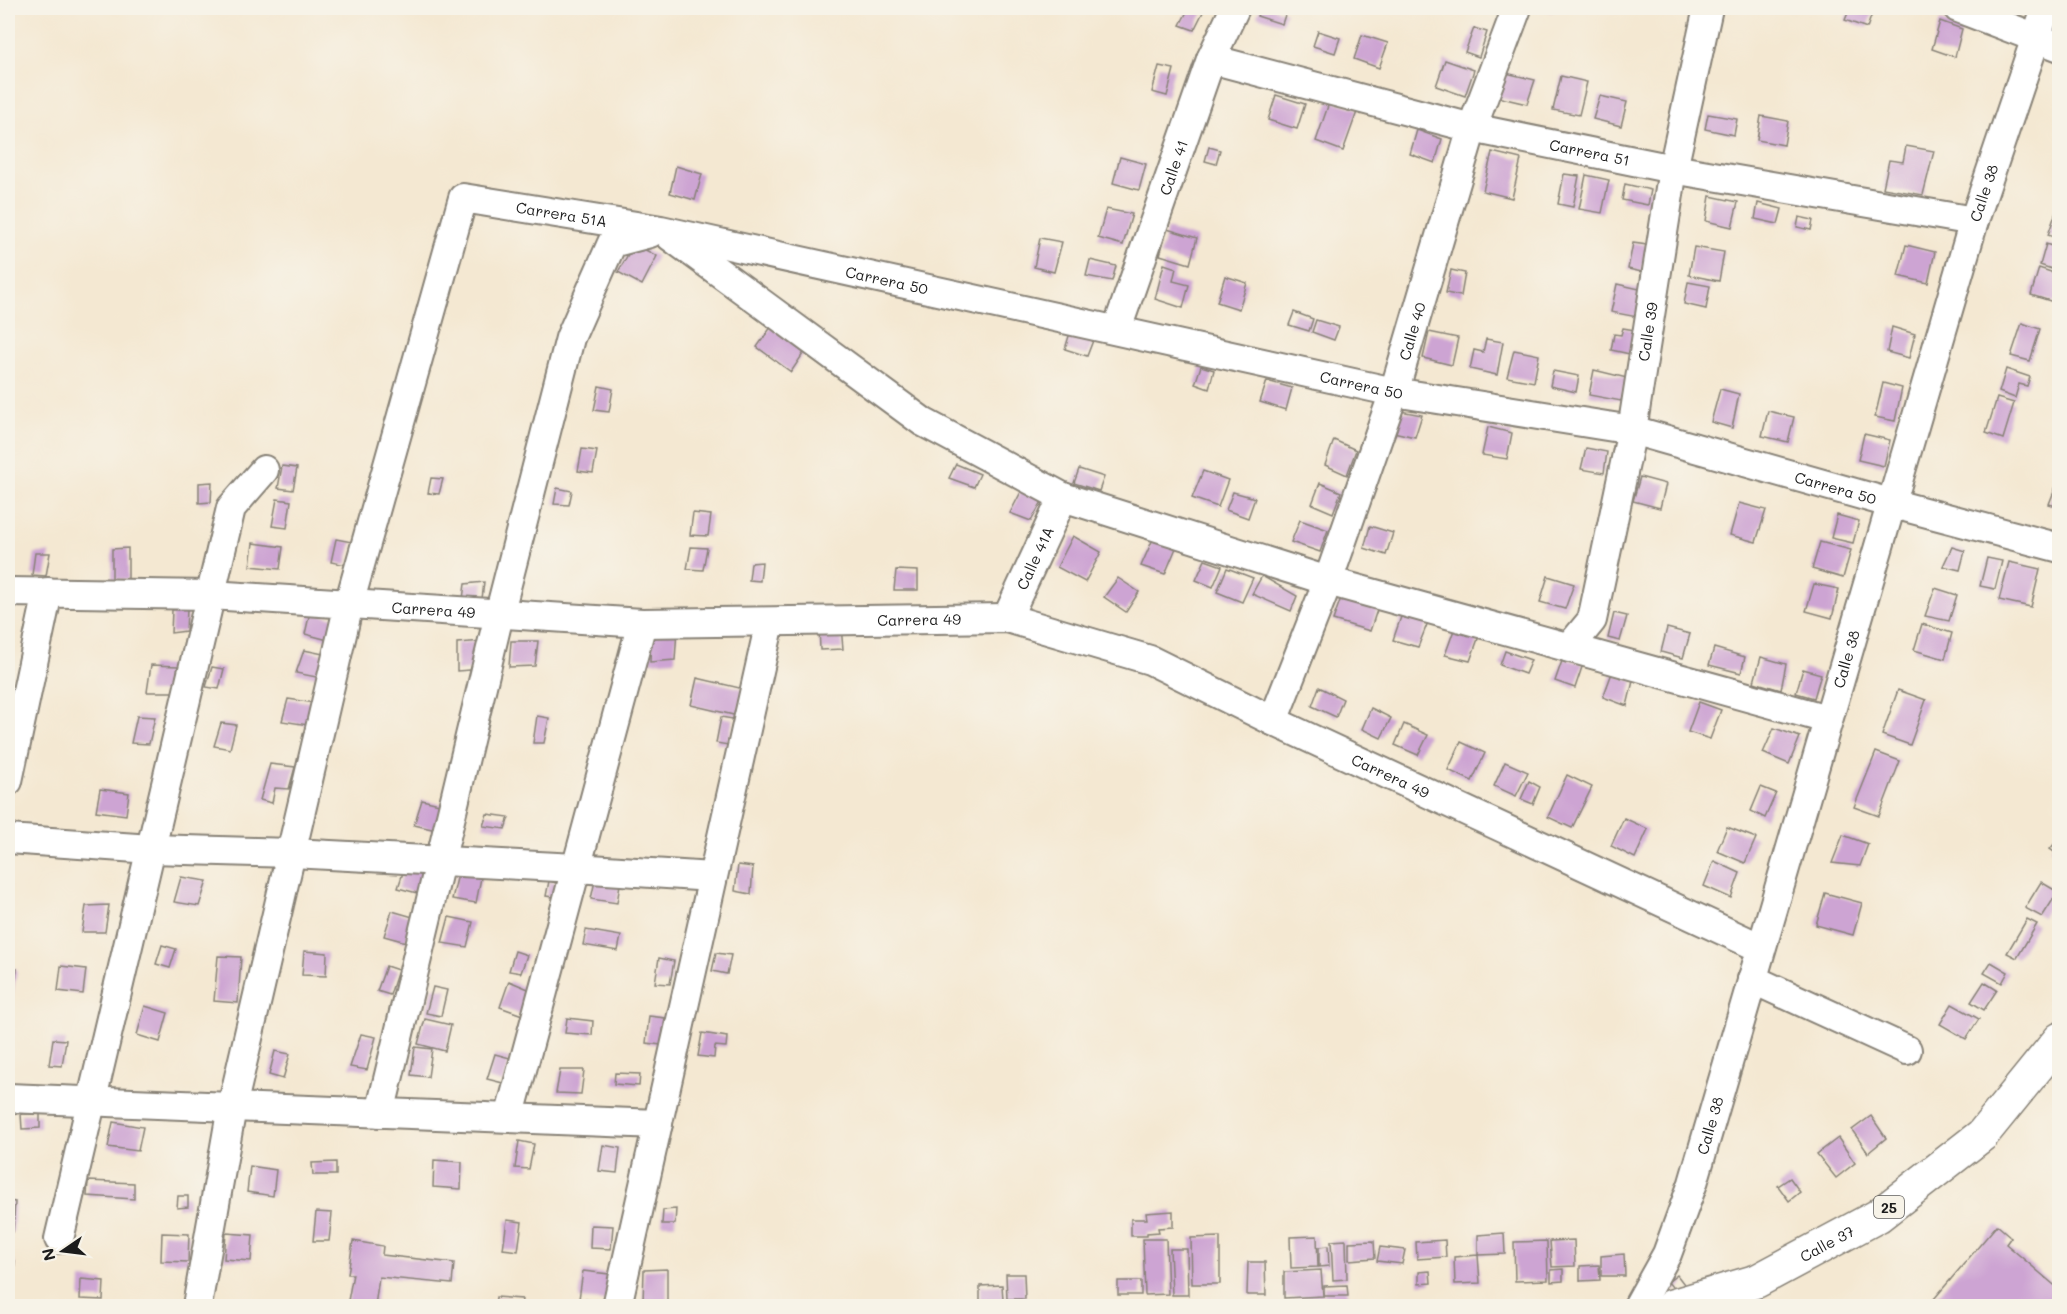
<svg xmlns="http://www.w3.org/2000/svg" width="2067" height="1314" font-family="Mali,sans-serif">
<rect width="100%" height="100%" fill="#f7f3e8"/>
<filter id="ink" filterUnits="userSpaceOnUse"><feTurbulence type="fractalNoise" baseFrequency=".0167" numOctaves="2"/><feDisplacementMap in="SourceGraphic" scale="12" xChannelSelector="R" yChannelSelector="G"/><feConvolveMatrix kernelMatrix="1 2 1 2 8 2 1 2 1" color-interpolation-filters="sRGB"/></filter>
<filter id="wash" filterUnits="userSpaceOnUse"><feTurbulence type="fractalNoise" baseFrequency=".008" numOctaves="4" result="noise"/><feDisplacementMap in="SourceGraphic" scale="24" xChannelSelector="R" yChannelSelector="G"/><feGaussianBlur stdDeviation="1.35" result="paint"/><feColorMatrix in="noise" values="0 0 0 0 0 0 0 0 0 0 0 0 0 0 0 0 0 1.4 0 .05"/><feComposite in="paint" operator="in"/></filter>
<g filter="url(#wash)">
<rect width="100%" height="100%" fill="#f4e8d2"/>
<g id="blocks">
<g fill="#cda4d3">
<polygon points="1189,8 1205,8 1194,30 1180,25"/>
<polygon points="1260,8 1272,8 1286,12 1282,24 1257,16"/>
<polygon points="1538,8 1553,8 1552,12"/>
<polygon points="1850,8 1874,8 1867,28 1845,20"/>
<polygon points="1940,21 1962,29 1955,57 1932,49"/>
<polygon points="1474,28 1487,32 1479,57 1465,52"/>
<polygon points="1318,31 1340,38 1335,53 1313,46"/>
<polygon points="1362,35 1388,43 1379,68 1354,59"/>
<polygon points="1445,60 1474,70 1465,96 1436,86"/>
<polygon points="1159,66 1174,69 1167,96 1152,92"/>
<polygon points="1506,73 1535,80 1527,104 1497,97"/>
<polygon points="1561,76 1587,82 1579,115 1553,110"/>
<polygon points="1276,95 1305,104 1297,129 1268,120"/>
<polygon points="1600,96 1627,102 1621,126 1593,119"/>
<polygon points="1330,100 1358,109 1343,151 1316,141"/>
<polygon points="1708,114 1737,119 1734,135 1705,129"/>
<polygon points="1761,116 1788,121 1784,145 1757,140"/>
<polygon points="1417,130 1442,139 1435,163 1410,154"/>
<polygon points="1906,146 1934,151 1923,195 1883,188 1889,160 1903,162"/>
<polygon points="1209,147 1220,150 1216,164 1205,161"/>
<polygon points="1492,152 1521,159 1512,198 1483,191"/>
<polygon points="1120,157 1146,164 1139,190 1113,183"/>
<polygon points="676,166 702,174 695,200 670,193"/>
<polygon points="1564,174 1579,176 1573,207 1558,204"/>
<polygon points="1586,175 1609,180 1602,213 1579,209"/>
<polygon points="1625,184 1651,190 1648,205 1622,200"/>
<polygon points="1710,196 1738,202 1732,227 1706,221"/>
<polygon points="1758,203 1782,209 1778,224 1755,219"/>
<polygon points="1106,209 1132,214 1123,245 1098,238"/>
<polygon points="2057,209 2060,210 2060,239 2048,235"/>
<polygon points="1799,217 1813,220 1811,230 1797,227"/>
<polygon points="1167,229 1197,238 1190,264 1160,255"/>
<polygon points="1040,238 1062,242 1054,272 1034,267"/>
<polygon points="1633,243 1647,245 1642,272 1628,269"/>
<polygon points="634,244 657,256 642,285 618,272"/>
<polygon points="2046,244 2060,249 2060,272 2040,265"/>
<polygon points="1906,245 1935,252 1928,283 1898,276"/>
<polygon points="1694,247 1724,252 1719,281 1689,275"/>
<polygon points="1090,260 1116,266 1112,281 1086,276"/>
<polygon points="1164,264 1176,268 1173,281 1189,285 1183,308 1155,299"/>
<polygon points="2039,268 2060,275 2060,304 2031,295"/>
<polygon points="1451,270 1465,273 1461,296 1446,293"/>
<polygon points="1225,276 1247,283 1239,309 1217,302"/>
<polygon points="1688,282 1710,286 1706,309 1684,304"/>
<polygon points="1617,284 1644,290 1637,317 1611,312"/>
<polygon points="1294,312 1313,319 1309,331 1289,325"/>
<polygon points="1316,320 1339,327 1334,340 1312,332"/>
<polygon points="1073,323 1097,330 1087,356 1065,349"/>
<polygon points="2022,323 2040,329 2030,361 2011,356"/>
<polygon points="771,327 805,351 791,372 757,347"/>
<polygon points="1892,327 1915,334 1909,358 1887,352"/>
<polygon points="1623,328 1635,330 1630,354 1611,350 1614,334 1621,335"/>
<polygon points="1429,332 1458,338 1452,365 1423,358"/>
<polygon points="1486,339 1503,342 1497,375 1470,369 1474,350 1483,352"/>
<polygon points="1514,350 1539,355 1534,382 1507,377"/>
<polygon points="1201,366 1214,370 1209,389 1195,384"/>
<polygon points="2006,369 2030,377 2027,386 2019,384 2015,398 1999,392"/>
<polygon points="1594,370 1627,378 1621,401 1589,395"/>
<polygon points="1553,371 1579,376 1576,392 1550,386"/>
<polygon points="1267,381 1292,388 1286,410 1260,402"/>
<polygon points="1883,383 1902,388 1895,421 1875,417"/>
<polygon points="599,386 613,389 609,412 594,410"/>
<polygon points="1720,389 1739,394 1732,428 1711,422"/>
<polygon points="1997,398 2014,403 2003,439 1986,433"/>
<polygon points="1395,410 1422,415 1415,437 1389,431"/>
<polygon points="1768,411 1794,417 1788,442 1762,436"/>
<polygon points="1488,427 1512,433 1507,459 1482,455"/>
<polygon points="1864,434 1890,440 1884,466 1858,460"/>
<polygon points="1334,440 1356,450 1347,475 1325,465"/>
<polygon points="1586,448 1607,452 1604,473 1581,469"/>
<polygon points="582,449 597,451 593,473 578,471"/>
<polygon points="956,464 980,474 974,487 949,478"/>
<polygon points="282,466 297,468 293,490 278,488"/>
<polygon points="1079,469 1104,477 1099,491 1074,483"/>
<polygon points="1203,471 1228,480 1218,507 1192,498"/>
<polygon points="1640,477 1666,484 1660,508 1633,501"/>
<polygon points="431,478 443,479 439,494 428,493"/>
<polygon points="2058,481 2060,482 2060,507 2049,504"/>
<polygon points="212,482 211,502 199,503 199,483"/>
<polygon points="1320,483 1341,492 1333,513 1312,504"/>
<polygon points="557,488 572,491 569,505 554,504"/>
<polygon points="1022,490 1044,498 1031,521 1010,513"/>
<polygon points="1233,492 1255,498 1248,518 1226,510"/>
<polygon points="277,499 291,501 287,528 272,526"/>
<polygon points="1739,503 1766,510 1756,542 1730,535"/>
<polygon points="693,513 711,515 708,536 690,535"/>
<polygon points="1837,515 1859,521 1853,543 1831,538"/>
<polygon points="1300,520 1328,530 1320,552 1291,542"/>
<polygon points="1370,526 1393,533 1386,555 1364,548"/>
<polygon points="1073,536 1101,552 1085,582 1057,567"/>
<polygon points="336,539 352,542 346,565 331,562"/>
<polygon points="1153,539 1176,548 1165,574 1141,566"/>
<polygon points="1820,542 1851,550 1843,578 1812,569"/>
<polygon points="253,543 283,547 280,569 250,566"/>
<polygon points="691,547 707,548 703,570 687,569"/>
<polygon points="1952,547 1965,551 1960,570 1943,566"/>
<polygon points="128,548 128,579 112,580 112,549"/>
<polygon points="35,553 50,553 46,576 32,575"/>
<polygon points="1987,558 2002,561 1995,589 1980,586"/>
<polygon points="1205,560 1222,566 1213,587 1196,580"/>
<polygon points="762,562 760,581 749,580 751,563"/>
<polygon points="2009,562 2040,569 2031,607 1999,600"/>
<polygon points="1227,568 1253,578 1242,602 1217,592"/>
<polygon points="896,570 918,571 918,590 894,590"/>
<polygon points="1262,576 1297,596 1291,611 1252,594"/>
<polygon points="1548,576 1574,584 1565,609 1540,602"/>
<polygon points="1118,578 1139,592 1126,612 1104,597"/>
<polygon points="484,582 482,599 463,599 465,584"/>
<polygon points="1814,584 1839,589 1832,618 1806,611"/>
<polygon points="1935,588 1957,595 1949,621 1925,616"/>
<polygon points="1342,595 1378,607 1370,631 1333,620"/>
<polygon points="187,609 186,631 171,633 172,610"/>
<polygon points="310,612 334,618 328,640 305,634"/>
<polygon points="1614,613 1627,616 1620,641 1608,638"/>
<polygon points="1402,614 1428,622 1418,647 1393,640"/>
<polygon points="1922,624 1952,633 1945,659 1914,650"/>
<polygon points="819,626 841,626 843,649 820,650"/>
<polygon points="1667,628 1690,634 1683,658 1661,652"/>
<polygon points="677,630 675,660 650,662 651,633"/>
<polygon points="1454,630 1479,636 1470,661 1445,655"/>
<polygon points="484,641 484,669 457,671 457,643"/>
<polygon points="511,641 538,641 535,666 509,667"/>
<polygon points="1714,648 1745,657 1741,673 1709,665"/>
<polygon points="304,650 333,656 326,679 296,673"/>
<polygon points="1505,651 1531,660 1525,674 1500,665"/>
<polygon points="1761,657 1786,664 1781,690 1754,682"/>
<polygon points="1563,658 1583,664 1575,688 1555,681"/>
<polygon points="151,665 178,666 174,692 147,692"/>
<polygon points="212,667 224,669 219,689 206,687"/>
<polygon points="1803,669 1821,674 1814,698 1796,693"/>
<polygon points="1612,673 1633,681 1627,706 1603,697"/>
<polygon points="697,678 744,689 738,716 691,705"/>
<polygon points="1319,687 1343,699 1336,717 1312,706"/>
<polygon points="1898,690 1926,700 1910,745 1882,735"/>
<polygon points="288,699 315,703 308,725 282,721"/>
<polygon points="1699,702 1721,710 1710,739 1688,732"/>
<polygon points="1371,708 1391,718 1381,738 1362,729"/>
<polygon points="137,716 155,717 149,744 131,743"/>
<polygon points="537,716 549,718 544,743 533,743"/>
<polygon points="721,717 733,719 728,745 716,743"/>
<polygon points="221,723 236,725 230,749 214,746"/>
<polygon points="1404,724 1428,735 1418,755 1395,745"/>
<polygon points="1774,728 1800,737 1789,764 1763,753"/>
<polygon points="1461,742 1485,753 1472,781 1448,770"/>
<polygon points="1876,752 1900,761 1879,816 1854,807"/>
<polygon points="1505,762 1528,772 1516,796 1494,786"/>
<polygon points="270,764 295,767 289,789 275,788 272,803 260,800"/>
<polygon points="1567,775 1592,787 1572,828 1548,817"/>
<polygon points="1529,781 1540,787 1533,804 1521,799"/>
<polygon points="1761,787 1776,793 1765,818 1751,811"/>
<polygon points="100,789 129,793 126,815 96,811"/>
<polygon points="422,800 448,806 441,831 414,825"/>
<polygon points="487,814 509,817 505,829 483,826"/>
<polygon points="1624,818 1648,829 1635,858 1611,846"/>
<polygon points="1727,827 1756,838 1745,863 1717,851"/>
<polygon points="1843,835 1868,844 1860,866 1832,863"/>
<polygon points="2060,837 2060,856 2050,849"/>
<polygon points="407,860 429,867 421,894 398,888"/>
<polygon points="1714,861 1740,873 1731,898 1704,886"/>
<polygon points="738,865 753,867 751,894 735,891"/>
<polygon points="459,870 482,873 476,903 452,899"/>
<polygon points="596,876 621,878 617,903 591,899"/>
<polygon points="181,877 207,881 199,906 174,902"/>
<polygon points="549,881 563,885 560,898 546,896"/>
<polygon points="2041,882 2058,892 2042,917 2025,908"/>
<polygon points="1825,893 1862,903 1853,935 1816,925"/>
<polygon points="109,905 105,932 82,932 86,906"/>
<polygon points="392,911 413,917 406,942 384,936"/>
<polygon points="449,917 473,922 467,947 442,943"/>
<polygon points="2027,919 2037,924 2017,958 2007,953"/>
<polygon points="586,930 621,936 618,951 583,945"/>
<polygon points="162,945 176,949 170,968 156,964"/>
<polygon points="304,951 327,953 326,976 302,975"/>
<polygon points="515,951 527,955 521,973 509,971"/>
<polygon points="716,953 731,955 727,974 712,971"/>
<polygon points="218,956 241,957 238,1003 214,1001"/>
<polygon points="659,958 674,961 670,984 655,983"/>
<polygon points="1991,962 2008,972 2002,983 1984,973"/>
<polygon points="61,966 86,969 83,994 58,991"/>
<polygon points="386,966 398,970 390,995 377,991"/>
<polygon points="8,968 17,969 9,1019 8,1019"/>
<polygon points="509,981 533,991 525,1016 500,1007"/>
<polygon points="1984,982 1997,990 1984,1010 1971,1002"/>
<polygon points="433,987 447,990 441,1016 426,1013"/>
<polygon points="1952,1004 1979,1019 1966,1039 1940,1024"/>
<polygon points="145,1006 168,1013 160,1042 137,1035"/>
<polygon points="649,1016 665,1018 661,1045 646,1043"/>
<polygon points="567,1018 593,1021 592,1035 565,1033"/>
<polygon points="425,1019 451,1025 445,1051 418,1044"/>
<polygon points="702,1033 727,1037 726,1047 715,1046 714,1058 698,1056"/>
<polygon points="361,1034 376,1037 367,1070 350,1067"/>
<polygon points="53,1039 66,1040 62,1066 49,1065"/>
<polygon points="415,1047 432,1049 428,1077 411,1075"/>
<polygon points="275,1051 290,1054 283,1079 269,1075"/>
<polygon points="495,1054 510,1058 503,1083 487,1079"/>
<polygon points="560,1070 584,1070 581,1094 556,1093"/>
<polygon points="615,1073 640,1074 639,1086 614,1084"/>
<polygon points="21,1114 40,1114 40,1128 22,1129"/>
<polygon points="1871,1116 1886,1138 1868,1153 1852,1130"/>
<polygon points="113,1122 143,1127 138,1151 108,1147"/>
<polygon points="1838,1138 1855,1163 1836,1178 1817,1154"/>
<polygon points="519,1141 534,1144 529,1169 515,1168"/>
<polygon points="603,1145 620,1148 617,1173 599,1171"/>
<polygon points="434,1160 462,1162 461,1189 433,1187"/>
<polygon points="336,1162 336,1175 313,1175 312,1163"/>
<polygon points="250,1166 276,1170 273,1196 247,1192"/>
<polygon points="1790,1178 1800,1192 1789,1201 1778,1186"/>
<polygon points="88,1181 134,1183 134,1199 87,1196"/>
<polygon points="178,1196 188,1196 188,1207 177,1208"/>
<polygon points="8,1201 15,1202 13,1232 8,1232"/>
<polygon points="676,1209 675,1224 662,1224 663,1210"/>
<polygon points="1173,1211 1173,1227 1158,1228 1159,1232 1147,1233 1147,1236 1131,1236 1131,1219 1147,1219 1146,1213"/>
<polygon points="316,1212 332,1213 329,1241 313,1241"/>
<polygon points="507,1220 522,1222 518,1251 503,1249"/>
<polygon points="591,1225 613,1226 611,1249 590,1248"/>
<polygon points="1997,1225 2011,1237 2006,1244 2060,1290 2060,1306 1928,1306"/>
<polygon points="162,1233 189,1234 188,1262 161,1261"/>
<polygon points="226,1233 253,1235 251,1261 224,1259"/>
<polygon points="1504,1233 1505,1254 1478,1255 1480,1283 1455,1284 1454,1257 1478,1255 1478,1235"/>
<polygon points="1317,1236 1318,1267 1291,1268 1290,1237"/>
<polygon points="1220,1237 1220,1284 1192,1284 1191,1238"/>
<polygon points="1143,1239 1166,1239 1168,1294 1145,1295"/>
<polygon points="1346,1240 1347,1279 1333,1280 1331,1241"/>
<polygon points="1445,1240 1446,1257 1417,1259 1416,1242"/>
<polygon points="1574,1240 1575,1266 1552,1267 1550,1241"/>
<polygon points="353,1241 383,1246 382,1255 454,1263 452,1284 379,1277 375,1306 347,1306 353,1274 348,1274"/>
<polygon points="1374,1241 1375,1258 1349,1260 1349,1242"/>
<polygon points="1547,1241 1548,1280 1515,1281 1514,1242"/>
<polygon points="1328,1246 1329,1266 1319,1267 1319,1247"/>
<polygon points="1380,1247 1405,1250 1402,1264 1377,1261"/>
<polygon points="1170,1249 1187,1249 1188,1295 1172,1295"/>
<polygon points="1624,1254 1625,1276 1601,1276 1601,1256"/>
<polygon points="8,1260 15,1261 14,1273 8,1273"/>
<polygon points="1248,1262 1265,1262 1266,1295 1247,1295"/>
<polygon points="1599,1265 1600,1280 1580,1281 1580,1266"/>
<polygon points="667,1269 667,1302 643,1302 644,1270"/>
<polygon points="1563,1269 1563,1281 1551,1282 1551,1270"/>
<polygon points="1321,1270 1323,1296 1284,1298 1284,1272"/>
<polygon points="583,1271 609,1274 606,1301 579,1299"/>
<polygon points="1430,1271 1431,1283 1419,1284 1419,1272"/>
<polygon points="1006,1274 1024,1274 1025,1299 1007,1299"/>
<polygon points="1677,1275 1684,1284 1675,1291 1668,1282"/>
<polygon points="81,1279 104,1281 103,1300 80,1299"/>
<rect x="1118" y="1281" width="23" height="14"/>
<polygon points="1002,1285 1003,1300 980,1301 980,1286"/>
<polygon points="1347,1285 1348,1296 1324,1296 1324,1286"/>
<polygon points="496,1297 522,1299 521,1306 495,1306"/>
<polygon points="158,1301 185,1303 184,1306 157,1306"/>
</g>
</g>
</g>
<g filter="url(#ink)">
<use href="#blocks" fill-opacity="0" stroke="#888277" stroke-width="1.5"/>
<g fill="none" stroke-linecap="round" stroke-linejoin="round">
<g stroke="#888277" stroke-width="32">
<g id="minor">
<polyline points="1958,8 2060,47"/>
<path id="s1" d="M1211 59 1472 128 1673 169 1974 221"/>
<polyline points="670,236 923,422 1063,497 1328,581 1827,719"/>
<path id="s2" d="M1117 329 1211 59 1235 8"/>
<path id="s3" d="M8 592 211 595 642 623 1007 618 1150 660 1273 721 1761 948"/>
<path id="s4" d="M1007 618 1063 497"/>
<path id="s5" d="M1569 648 1592 620 1632 430 1673 169 1708 8"/>
<path id="s6" d="M1273 721 1328 581 1394 392 1472 128 1517 8"/>
<polyline points="8,781 48,592"/>
<polyline points="8,839 151,849 292,853 576,868 712,877"/>
<polyline points="1752,979 1907,1050"/>
<polyline points="8,1098 658,1124"/>
<polyline points="380,1113 499,615 570,338 612,243 650,233"/>
<polyline points="509,1118 642,623"/>
<polyline points="59,1239 231,508 264,470"/>
<path id="s7" d="M197 1306 232 1107 349 604 463 198 661 230 1394 392 1632 430 1890 503 2060 548"/>
<polyline points="617,1306 770,622"/>
<path id="s8" d="M1638 1306 1667 1254 1693 1183 1974 221 2046 8"/>
</g>
</g>
<g stroke="#888277" stroke-width="36">
<g id="primary">
<path id="s9" d="M1672 1306 1757 1281 1878 1216 1982 1135 2060 1039"/>
</g>
</g>
<use href="#minor" stroke="#fff" stroke-width="28"/>
<use href="#primary" stroke="#fff" stroke-width="33"/>
</g>
</g>
<g text-anchor="middle" dominant-baseline="central" stroke-width="6" stroke-linejoin="round" paint-order="stroke">
<rect fill="#f7f3e8" stroke="#5e5c59" stroke-width="1.5" x="1874" y="1196" width="30" height="22" rx="4.5"/>
<g font-size="14" font-weight="bold" fill="#1c1c1c">
<text x="1889" y="1207">25</text>
</g>
<g font-size="15" fill="#1c1c1c" stroke="#f7f3e8">
<text stroke="none"><textPath href="#s1" startOffset="390">Carrera 51</textPath></text>
<text stroke="none"><textPath href="#s2" startOffset="171">Calle 41</textPath></text>
<text stroke="none"><textPath href="#s8" startOffset="1167">Calle 38</textPath></text>
<text stroke="none"><textPath href="#s7" startOffset="1240">Carrera 51A</textPath></text>
<text stroke="none"><textPath href="#s7" startOffset="1572">Carrera 50</textPath></text>
<text stroke="none"><textPath href="#s6" startOffset="414">Calle 40</textPath></text>
<text stroke="none"><textPath href="#s5" startOffset="330">Calle 39</textPath></text>
<text stroke="none"><textPath href="#s7" startOffset="2058">Carrera 50</textPath></text>
<text stroke="none"><textPath href="#s7" startOffset="2544">Carrera 50</textPath></text>
<text stroke="none"><textPath href="#s4" startOffset="66">Calle 41A</textPath></text>
<text stroke="none"><textPath href="#s3" startOffset="426">Carrera 49</textPath></text>
<text stroke="none"><textPath href="#s3" startOffset="912">Carrera 49</textPath></text>
<text stroke="none"><textPath href="#s8" startOffset="681">Calle 38</textPath></text>
<text stroke="none"><textPath href="#s3" startOffset="1416">Carrera 49</textPath></text>
<text stroke="none"><textPath href="#s8" startOffset="195">Calle 38</textPath></text>
<text stroke="none"><textPath href="#s9" startOffset="168">Calle 37</textPath></text>
</g>
</g>
<rect width="2067" height="1314" fill="none" stroke="#f7f3e8" stroke-width="30"/>
<g transform="translate(63 1251) rotate(256)" stroke="#f7f3e8" stroke-width="4.5" paint-order="stroke">
<path d="M0-4.5L10 22L0 15L-10 22Z" fill="#1c1c1c"/>
<text y="-9" font-size="16" font-weight="bold" text-anchor="middle" fill="#1c1c1c">N</text>
</g>
</svg>
